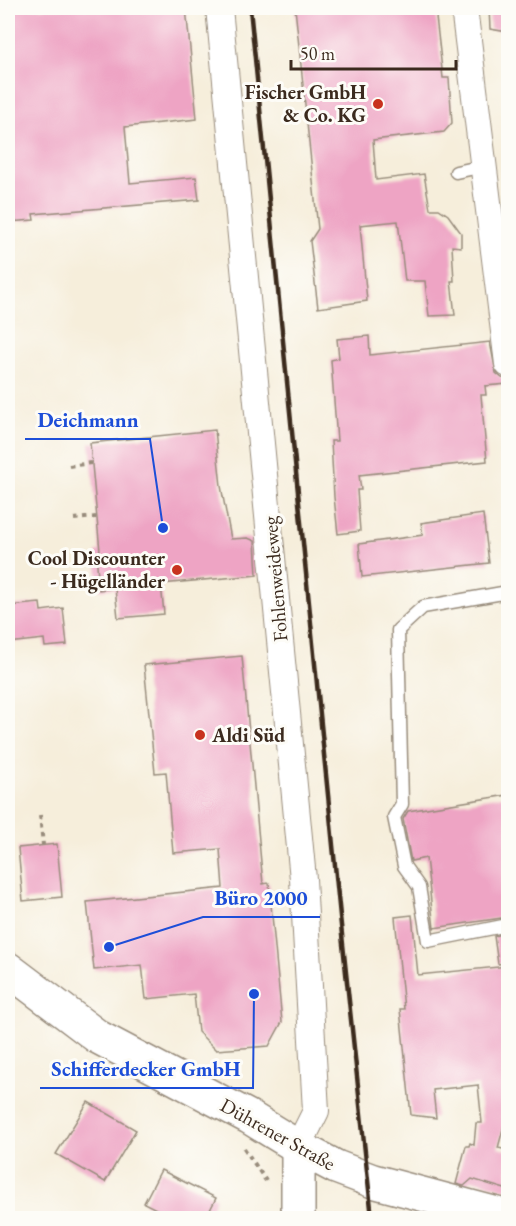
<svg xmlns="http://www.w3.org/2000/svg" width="516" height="1226" font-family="'EB Garamond',serif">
<rect width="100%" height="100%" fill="#fdfcf7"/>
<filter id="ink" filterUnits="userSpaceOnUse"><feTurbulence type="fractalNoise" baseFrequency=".0167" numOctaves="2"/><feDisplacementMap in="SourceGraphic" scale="12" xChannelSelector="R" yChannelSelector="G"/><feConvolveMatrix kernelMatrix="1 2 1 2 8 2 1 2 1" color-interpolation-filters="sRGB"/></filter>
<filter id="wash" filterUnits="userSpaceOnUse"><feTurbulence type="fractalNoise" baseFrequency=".008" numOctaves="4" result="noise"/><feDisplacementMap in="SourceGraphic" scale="24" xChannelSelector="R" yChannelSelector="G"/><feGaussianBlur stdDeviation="1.35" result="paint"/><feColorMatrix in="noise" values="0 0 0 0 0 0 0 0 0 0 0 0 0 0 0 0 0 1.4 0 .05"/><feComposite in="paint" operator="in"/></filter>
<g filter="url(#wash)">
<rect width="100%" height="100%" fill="#f6eedb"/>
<g id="blocks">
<g fill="#eea4c4">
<polygon points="8,8 186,8 197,119 125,127 130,183 196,177 199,200 33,214 34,220 8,222"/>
<polygon points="295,8 435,8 443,78 449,78 452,123 444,132 373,140 376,180 424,174 430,209 439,209 448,215 461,233 461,247 452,246 454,281 451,281 455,315 429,316 425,281 405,281 398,221 360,225 367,301 318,308 310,241 318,229"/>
<polygon points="489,8 508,8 508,32 490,29"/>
<polygon points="369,336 370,355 490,342 496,373 502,378 508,379 508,384 485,386 486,395 481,395 487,461 359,475 361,490 357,490 360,531 338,534 334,497 331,441 337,441 331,360 339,358 337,339"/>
<polygon points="215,430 221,486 231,539 248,538 255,541 257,575 161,584 164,614 118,618 115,588 99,590 96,552 100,551 90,443"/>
<polygon points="483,514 489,563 362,577 359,544 423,535 421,523"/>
<polygon points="40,603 41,611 63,608 67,645 45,647 44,639 8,643 8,606"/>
<polygon points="242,656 263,884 269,883 282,1022 269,1046 216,1050 198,1032 194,994 146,999 142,965 94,970 87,902 223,888 220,849 173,853 166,772 155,773 144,665"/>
<polygon points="508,795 508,917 434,928 426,858 411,861 403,819 408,811"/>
<polygon points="57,844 62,897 23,901 18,848"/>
<polygon points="412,915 418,975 508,966 508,1110 498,1148 508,1150 508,1190 472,1179 464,1186 456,1184 466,1146 469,1146 470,1143 474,1145 476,1123 482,1123 478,1085 433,1090 436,1118 411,1115 400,1009 404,1009 395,917"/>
<polygon points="508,933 508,963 498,964 494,936"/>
<polygon points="88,1102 136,1130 105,1182 56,1154"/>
<polygon points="161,1170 216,1198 206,1218 174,1218 144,1203"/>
</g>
</g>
</g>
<g filter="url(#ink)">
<use href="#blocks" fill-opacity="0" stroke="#988c7c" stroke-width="1.5"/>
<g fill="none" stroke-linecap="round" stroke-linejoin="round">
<g stroke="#988c7c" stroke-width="15">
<g id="lane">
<polyline points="456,172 484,166"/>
<polyline points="508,592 423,607 398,630 402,804 394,817 404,866 419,887 428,941 508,925"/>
</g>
</g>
<g stroke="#988c7c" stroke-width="28">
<g id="street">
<polyline points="219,8 303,879 316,1111 298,1147"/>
<polyline points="464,8 508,364"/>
</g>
</g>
<g stroke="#988c7c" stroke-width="36">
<g id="secondary">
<polyline points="8,969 98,1037 249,1117 298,1147 336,1167 373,1181 508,1217"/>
<polyline points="298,1218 298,1147"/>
</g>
</g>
<g stroke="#988c7c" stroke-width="4" stroke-dasharray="4.5 4.5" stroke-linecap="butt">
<polyline points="69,466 91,463"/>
<polyline points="74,519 96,517"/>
<polyline points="40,815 43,845"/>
<polyline points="244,1148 266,1181"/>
</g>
<use href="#lane" stroke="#fff" stroke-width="12"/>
<use href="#street" stroke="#fff" stroke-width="26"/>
<use href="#secondary" stroke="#fff" stroke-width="33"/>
<polyline stroke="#3b2a1e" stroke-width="4.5" points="250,8 340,916 372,1218"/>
</g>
</g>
<g fill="#c8321e" stroke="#fdfcf7" stroke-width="2">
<circle cx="378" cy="104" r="6"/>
<circle cx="177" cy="570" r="6"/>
<circle cx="200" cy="735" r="6"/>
</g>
<g text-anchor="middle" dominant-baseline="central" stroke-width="6" stroke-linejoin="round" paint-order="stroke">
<g font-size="20" font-weight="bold" fill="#3b2a1e" stroke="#fdfcf7" text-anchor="end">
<text x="366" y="92">Fischer GmbH<tspan x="366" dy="23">&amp; Co. KG</tspan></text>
<text x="165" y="558">Cool Discounter<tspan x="165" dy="23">- Hügelländer</tspan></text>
<text x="212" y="735" text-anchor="start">Aldi Süd</text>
</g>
<g font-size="20" fill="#3b2a1e" stroke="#fdfcf7">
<text transform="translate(275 579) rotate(-95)">Fohlenweideweg</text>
<text transform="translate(278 1134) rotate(29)">Dührener Straße</text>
</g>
</g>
<path fill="none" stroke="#1d4ed8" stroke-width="2" d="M163 528L150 439H25M109 947L203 917H320M254 994L253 1088H40"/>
<g fill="#1d4ed8" stroke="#fdfcf7" stroke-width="2">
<circle cx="163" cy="528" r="6"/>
<circle cx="109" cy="947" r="6"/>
<circle cx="254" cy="994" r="6"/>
</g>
<g font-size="21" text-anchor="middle" font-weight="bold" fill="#1d4ed8" stroke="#fdfcf7" stroke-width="6" stroke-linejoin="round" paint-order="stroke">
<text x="88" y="427">Deichmann</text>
<text x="261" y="905">Büro 2000</text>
<text x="146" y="1076">Schifferdecker GmbH</text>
</g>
<rect width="516" height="1226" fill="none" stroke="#fdfcf7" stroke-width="30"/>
<path d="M291 60v9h165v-9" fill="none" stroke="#3b2a1e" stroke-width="3"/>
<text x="300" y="60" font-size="18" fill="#3b2a1e" stroke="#fdfcf7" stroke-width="4.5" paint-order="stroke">50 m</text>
</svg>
